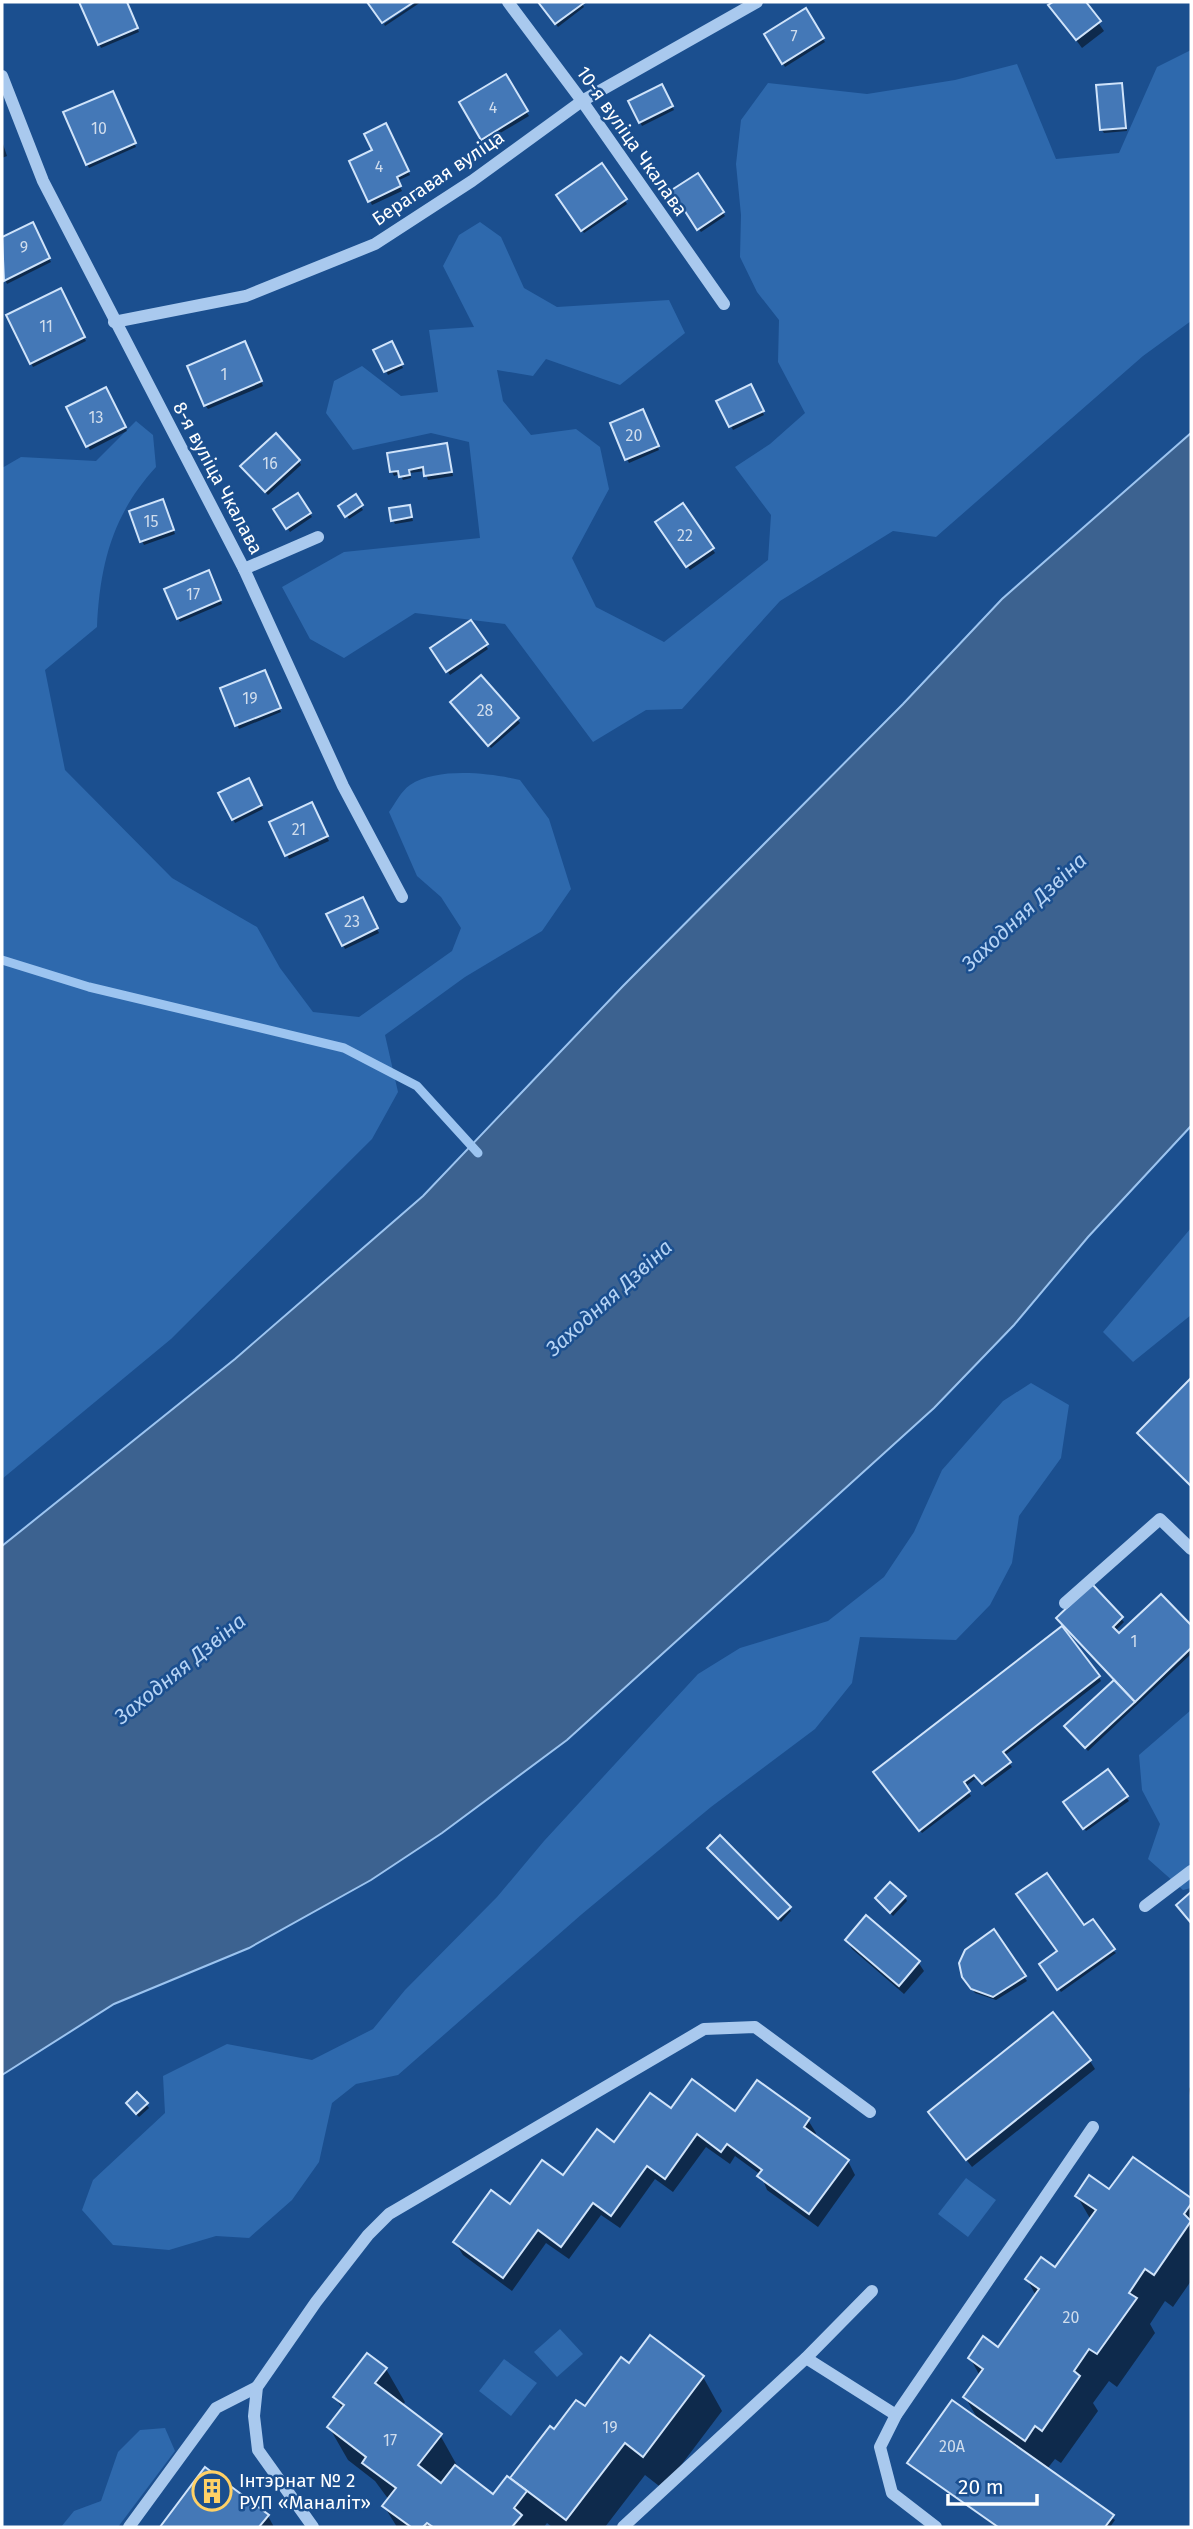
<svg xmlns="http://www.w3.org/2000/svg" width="1193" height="2529" font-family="'Fira Sans',sans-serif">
<rect width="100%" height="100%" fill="#1b4f8f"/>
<g fill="#2e69ad">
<polygon points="1191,50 1191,321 1143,356 936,537 893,531 780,601 682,709 646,710 593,742 505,624 415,613 344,658 310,639 282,587 344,552 480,538 469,442 431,433 353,450 326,413 334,381 362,366 401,396 438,392 429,330 474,327 443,266 459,235 480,222 501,237 524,288 557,307 669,300 685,333 620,385 546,359 533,376 497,370 503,401 531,435 576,429 600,447 609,489 572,558 596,607 664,642 768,560 771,515 735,467 770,444 805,413 778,362 779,320 757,292 740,257 741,215 736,164 741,120 768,83 867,94 955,80 1017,64 1056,159 1119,153 1157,67"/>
<path d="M136 421 153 435 156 467C113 514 100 563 97 627L45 670 65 770 172 878 257 927 280 968 313 1012 359 1017 452 951 461 928 441 897 417 876 389 812C395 804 401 791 410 785 438 767 489 773 520 780L549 819 571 889 542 931 465 977 385 1035 398 1092 372 1139 171 1339 2 1479V468L21 457 96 461Z"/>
<polygon points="1191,1228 1191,1315 1133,1362 1103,1332"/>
<polygon points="1031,1383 1069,1405 1061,1458 1019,1516 1012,1563 990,1605 956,1640 860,1637 852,1683 815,1729 711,1807 582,1914 398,2075 356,2084 332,2103 319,2162 292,2200 249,2238 216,2236 169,2250 113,2245 82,2210 93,2180 165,2113 163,2076 227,2044 312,2060 373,2029 405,1990 497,1897 544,1841 698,1674 740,1648 828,1621 884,1577 914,1532 942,1470 1003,1401"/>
<polygon points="1191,1710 1191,1888 1183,1890 1148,1859 1160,1824 1142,1790 1139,1755"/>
<polygon points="966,2178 996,2200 968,2237 938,2214"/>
<polygon points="560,2329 583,2354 557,2377 534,2352"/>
<polygon points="504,2359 537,2383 511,2416 479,2391"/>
<polygon points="165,2428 175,2451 118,2527 61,2527 74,2511 101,2501 118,2452 140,2430"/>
</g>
<polygon fill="#3c6290" stroke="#9cc4f0" stroke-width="2" points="1191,433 1191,1126 1088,1237 1014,1325 934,1408 567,1740 442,1833 371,1880 249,1948 114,2004 2,2075 2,1546 235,1359 423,1196 623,986 903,704 1002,599"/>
<g fill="#0007">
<polygon points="81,2 125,2 139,32 101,48"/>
<polygon points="417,2 421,2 385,26 384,24"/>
<polygon points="540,2 581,2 584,7 558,27"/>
<polygon points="1056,2 1084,2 1104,31 1082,48 1051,6"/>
<polygon points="805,11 825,42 785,67 766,35"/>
<polygon points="505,76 529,116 485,142 461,103"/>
<polygon points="1121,85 1127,131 1104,133 1101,129"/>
<polygon points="662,86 674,110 642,126 630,102"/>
<polygon points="114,97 136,147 89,168 87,164"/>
<polygon points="386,125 410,175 397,181 402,191 372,205 351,162 375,151"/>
<polygon points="2,141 7,156 2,158"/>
<polygon points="601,166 627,204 584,233 558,195"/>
<polygon points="698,175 725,216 701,232 670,194"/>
<polygon points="32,224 51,262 7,284 2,273 2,239"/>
<polygon points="61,290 86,341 33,367 8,316"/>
<polygon points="391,343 403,368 388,375 376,351"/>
<polygon points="247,347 263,386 208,409 205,405"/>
<polygon points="750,386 764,415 733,430 718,401"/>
<polygon points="106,389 127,431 90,450 69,408"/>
<polygon points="645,415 659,450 629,463 627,459"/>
<polygon points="446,445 453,476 428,480 425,471 410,473 411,478 403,480 400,474 394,476 392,472"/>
<polygon points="299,461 301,465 268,495 245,470"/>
<polygon points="298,495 312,517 290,532 276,510"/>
<polygon points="355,497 363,510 349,519 341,507"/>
<polygon points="164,505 175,534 144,545 142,541"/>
<polygon points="682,505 715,553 690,570 658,522"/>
<polygon points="409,507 413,521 395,524 393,520"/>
<polygon points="210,576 222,604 180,622 178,618"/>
<polygon points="471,623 488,649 450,675 433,649"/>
<polygon points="266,676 281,712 239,729 222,689"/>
<polygon points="481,677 520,723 491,748 454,706"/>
<polygon points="248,780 263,809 235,823 220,794"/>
<polygon points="311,804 329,841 289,859 272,823"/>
<polygon points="362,899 379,933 345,949 329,915"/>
<polygon points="1191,1381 1191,1486 1140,1434"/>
<polygon points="1092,1586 1124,1622 1115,1631 1119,1636 1161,1596 1191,1628 1191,1654 1088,1751 1067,1727 1116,1681"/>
<polygon points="1099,1677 1101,1681 1004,1756 1012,1767 985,1787 977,1777 965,1787 971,1796 922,1833 878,1777"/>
<polygon points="1126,1797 1129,1801 1086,1831 1068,1806"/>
<polygon points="712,1852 789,1908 791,1911 781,1922"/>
<polygon points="905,1897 907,1901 893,1916 877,1899"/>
<polygon points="1084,1928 1116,1953 1061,1992 1043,1968"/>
<polygon points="994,1932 1027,1981 996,2000 975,1993 967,1981"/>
<polygon points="847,1940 918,1962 924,1971 904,1994 852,1949"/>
<polygon points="1090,2061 1095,2069 972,2167 930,2113"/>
<polygon points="1191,2085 1191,2101 1189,2089"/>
<polygon points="146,2104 149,2108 139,2117 130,2107"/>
<polygon points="671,2110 808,2120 816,2133 814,2137 848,2161 855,2175 818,2227 767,2190 761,2175 735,2156 730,2164 706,2147 673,2192 655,2179 620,2228 601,2215 569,2259 546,2243 512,2291 463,2255 455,2242"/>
<polygon points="1133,2159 1191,2200 1191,2281 1173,2307 1165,2301 1150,2324 1155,2333 1117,2387 1109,2381 1093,2403 1098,2411 1061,2463 1055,2459 1047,2469 1115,2520 1110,2527 996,2527 909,2463 979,2421 965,2397 980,2376 970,2358 999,2349 1036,2296 1027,2279 1056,2270 1091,2220 1077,2196 1110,2192"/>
<polygon points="651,2337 703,2377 722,2411 663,2489 645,2475 605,2527 552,2527 547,2523 544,2527 397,2527 384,2506 389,2500 375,2481 348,2460 329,2427 342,2409 336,2397 386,2369 405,2402 402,2406 440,2435 459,2469 493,2497 511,2481 550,2428 554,2431 585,2408 629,2366"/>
<polygon points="206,2469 268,2516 274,2527 163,2527"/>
</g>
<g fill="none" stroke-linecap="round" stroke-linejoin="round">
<polyline stroke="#9cc4f0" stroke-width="9" points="2,960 89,987 344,1048 417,1086 478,1153"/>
</g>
<g fill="#4478b7" stroke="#cfe3fa" stroke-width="2">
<polygon points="79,2 127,2 138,28 98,45"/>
<polygon points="367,2 414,2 382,23"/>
<polygon points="538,2 583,2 584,3 555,24"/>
<polygon points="1053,2 1086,2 1101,21 1076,40 1048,5"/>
<polygon points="806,8 824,38 782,64 764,34"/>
<polygon points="506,74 528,111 481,140 459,102"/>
<polygon points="1122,83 1126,128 1100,130 1096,85"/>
<polygon points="662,84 673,106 639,123 628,101"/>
<polygon points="113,91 136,143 86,165 63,112"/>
<polygon points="386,123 409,171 397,177 401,186 368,202 349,161 372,150 364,134"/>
<polygon points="602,163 627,199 581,231 556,195"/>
<polygon points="698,173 724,212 697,230 681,205 677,207 667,193"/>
<polygon points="33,222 50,258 4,281 2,237"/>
<polygon points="61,288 85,337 30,364 6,315"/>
<polygon points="245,341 262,381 204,406 187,366"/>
<polygon points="392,341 403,364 384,372 373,350"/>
<polygon points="751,384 764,411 729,427 716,401"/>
<polygon points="106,387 126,427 86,447 66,407"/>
<polygon points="643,409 659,446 625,460 610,423"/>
<polygon points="276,433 300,460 265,492 240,466"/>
<polygon points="447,443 452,472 424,476 423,467 409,470 410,475 399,477 398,471 390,472 387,453"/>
<polygon points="298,493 311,513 286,529 273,509"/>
<polygon points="356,494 363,505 345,517 338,506"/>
<polygon points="163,499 174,530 140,542 129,511"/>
<polygon points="683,503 714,548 686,567 655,522"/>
<polygon points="410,505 412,517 391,521 389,508"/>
<polygon points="209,570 221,600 177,619 164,589"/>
<polygon points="471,620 488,644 446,672 430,648"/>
<polygon points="265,670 281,708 235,726 220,688"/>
<polygon points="481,675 519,718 488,746 450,702"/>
<polygon points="249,778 262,805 232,820 218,793"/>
<polygon points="312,802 328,836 285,856 269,822"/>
<polygon points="363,897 378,928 342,946 326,914"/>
<polygon points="1191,1378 1191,1486 1137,1433"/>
<polygon points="1092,1584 1123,1617 1113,1627 1119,1633 1161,1594 1191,1625 1191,1648 1135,1702 1056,1618"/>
<polygon points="1062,1626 1100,1676 1003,1752 1011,1762 982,1784 974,1775 964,1782 970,1791 919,1831 873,1772"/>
<polygon points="1114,1680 1135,1702 1085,1748 1064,1726"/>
<polygon points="1108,1769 1128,1796 1083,1829 1063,1802"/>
<polygon points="720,1835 791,1907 778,1919 707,1848"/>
<polygon points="1047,1873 1084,1925 1093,1919 1115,1949 1057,1990 1039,1964 1057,1951 1016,1894"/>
<polygon points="890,1882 906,1896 890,1913 875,1898"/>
<polygon points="1191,1892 1191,1923 1176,1905"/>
<polygon points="866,1915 920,1961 899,1986 845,1940"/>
<polygon points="994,1929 1026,1976 993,1997 971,1989 962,1977 959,1963 965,1950"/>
<polygon points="1053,2012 1091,2060 966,2160 928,2112"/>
<polygon points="692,2079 735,2111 757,2080 810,2118 804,2127 849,2160 809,2214 757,2176 762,2170 727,2144 721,2152 697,2134 665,2179 647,2166 611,2216 593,2203 561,2247 538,2230 503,2278 453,2242 491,2190 510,2204 542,2160 563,2175 597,2129 614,2142 650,2093 671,2108"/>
<polygon points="137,2092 148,2103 136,2114 126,2103"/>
<polygon points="1133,2157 1191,2198 1191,2204 1184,2214 1191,2221 1154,2275 1145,2269 1129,2293 1137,2298 1097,2354 1089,2349 1074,2371 1080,2376 1042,2431 1035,2426 1025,2441 963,2397 983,2369 968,2358 983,2336 998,2347 1039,2289 1025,2279 1041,2257 1055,2267 1096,2210 1075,2196 1089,2175 1109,2189"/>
<polygon points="650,2335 704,2376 643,2457 625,2443 566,2520 510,2478 550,2426 554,2429 576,2400 585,2406 621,2357 629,2363"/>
<polygon points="367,2353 387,2368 375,2383 442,2434 418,2465 441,2483 455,2465 493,2494 507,2476 527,2491 514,2508 522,2515 512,2527 433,2527 427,2523 423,2527 411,2527 382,2506 396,2488 362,2463 366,2457 327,2427 344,2405 333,2397"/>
<polygon points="952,2400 1114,2515 1105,2527 998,2527 907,2463"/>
<polygon points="205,2467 269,2515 259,2527 160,2527"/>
</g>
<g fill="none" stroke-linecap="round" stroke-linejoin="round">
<g stroke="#a9c9ee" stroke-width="12">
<polyline points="508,2 582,101 724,304"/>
<polyline points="2,76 43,181 244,569 343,786 402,897"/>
<polyline points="114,322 246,296 375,244 472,181 582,101 757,2"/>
<polyline points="244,569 318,537"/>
<polyline points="1065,1603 1160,1519 1191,1549"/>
<polyline points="1145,1906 1191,1871"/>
<polyline points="806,2358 896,2415"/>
<polyline points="129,2527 216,2408 257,2387"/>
<polyline points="313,2527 258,2450 254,2416 257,2387 316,2302 368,2235 389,2214 704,2029 755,2027 870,2112"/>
<polyline points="623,2527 806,2358 872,2291"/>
<polyline points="936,2527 892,2493 880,2447 896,2415 1093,2127"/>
</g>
</g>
<defs>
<g id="building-ring" transform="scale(2.0125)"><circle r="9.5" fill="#1b4f8f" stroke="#ffd166" stroke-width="1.5"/><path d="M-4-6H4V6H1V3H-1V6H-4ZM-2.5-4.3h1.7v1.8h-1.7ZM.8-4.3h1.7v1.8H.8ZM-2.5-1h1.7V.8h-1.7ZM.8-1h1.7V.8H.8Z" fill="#ffd166"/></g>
</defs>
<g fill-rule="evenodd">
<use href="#building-ring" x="212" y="2491"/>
</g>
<g text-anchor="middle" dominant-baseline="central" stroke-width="5" stroke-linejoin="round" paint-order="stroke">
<g font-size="16" fill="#d0dded">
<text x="794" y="36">7</text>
<text x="493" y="107">4</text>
<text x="99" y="128">10</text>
<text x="379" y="166">4</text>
<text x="24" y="247">9</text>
<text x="46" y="326">11</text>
<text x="224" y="374">1</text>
<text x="96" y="417">13</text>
<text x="634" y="435">20</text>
<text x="270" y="463">16</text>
<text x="151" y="521">15</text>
<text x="685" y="535">22</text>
<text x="193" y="594">17</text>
<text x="250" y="698">19</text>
<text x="485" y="710">28</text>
<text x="299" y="829">21</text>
<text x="352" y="921">23</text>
<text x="1134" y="1641">1</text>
<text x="1071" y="2317">20</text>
<text x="610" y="2427">19</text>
<text x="390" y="2440">17</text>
<text x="952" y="2446">20А</text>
</g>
<g font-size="19" fill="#fff" stroke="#1b4f8f">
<text transform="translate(632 141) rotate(55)">10-я вуліца Чкалава</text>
<text transform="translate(438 178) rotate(-34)">Берагавая вуліца</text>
<text transform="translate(218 478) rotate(62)">8-я вуліца Чкалава</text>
</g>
<g font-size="19" fill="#fff" stroke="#1b4f8f" text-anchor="start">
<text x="239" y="2480">Інтэрнат № 2<tspan x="239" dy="22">РУП «Маналіт»</tspan></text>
</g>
<g font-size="21" font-style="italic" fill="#b5d3f5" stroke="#1b4f8f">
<text transform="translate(1024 912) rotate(-43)">Заходняя Дзвіна</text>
<text transform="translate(609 1298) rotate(-42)">Заходняя Дзвіна</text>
<text transform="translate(180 1669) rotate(-39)">Заходняя Дзвіна</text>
</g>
</g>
<rect width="1193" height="2529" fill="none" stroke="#ffffff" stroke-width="7"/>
<path d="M948 2494v10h89v-10" fill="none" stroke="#ffffff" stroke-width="3.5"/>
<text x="958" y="2494" font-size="21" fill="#ffffff" stroke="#1b4f8f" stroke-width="5" paint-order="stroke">20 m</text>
</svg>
